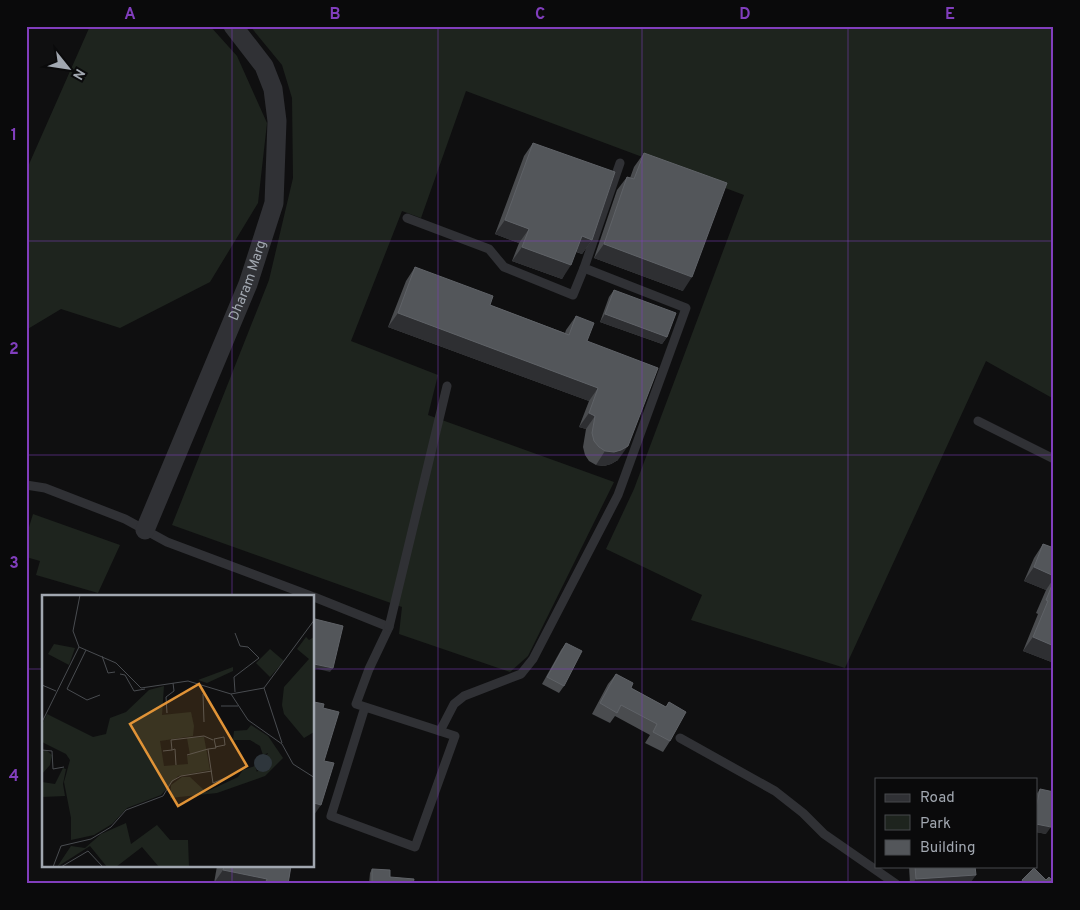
<svg xmlns="http://www.w3.org/2000/svg" width="1080" height="910" font-family="Overpass,sans-serif">
<rect width="100%" height="100%" fill="#0f0f10"/>
<g fill="#1e241e">
<polygon points="90,26 210,26 237,56 267,123 258,203 210,282 120,328 61,309 26,330 26,171"/>
<polygon points="250,26 1054,26 1054,399 986,361 845,668 691,620 702,595 606,549 634,489 744,195 466,91 421,218 402,211 351,341 438,375 428,415 614,482 528,656 510,672 399,634 402,607 172,525 269,280 293,178 292,98 282,65"/>
<polygon points="33,514 120,545 98,593 36,575 40,561 26,557 26,537"/>
</g>
<g fill="none" stroke-linecap="round" stroke-linejoin="round">
<g stroke="#303135" stroke-width="9">
<polyline points="407,218 489,249 504,267 573,295 584,268"/>
<polyline points="978,421 1054,459"/>
<polyline points="26,485 45,488 125,519 167,542 311,596"/>
<polyline points="314,597 389,627 369,669 356,704 455,736 415,847 331,816 365,707"/>
<polyline points="389,627 447,386"/>
<polyline points="440,731 454,704 464,696 521,674 533,659 618,495 686,308 584,268 620,163"/>
<polyline points="680,738 775,791 803,813 824,834 896,884"/>
</g>
<path stroke="#303135" stroke-width="19" id="s1" d="M145 530 248 284 274 203 277 121 273 89 264 66 233 26"/>
</g>
<g fill="#4a4c4f">
<polygon points="533,143 592,240 582,254 576,252 562,279 512,261 519,243 495,234 524,156"/>
<polygon points="644,153 683,291 594,258 617,190 627,177 630,178 634,167"/>
<polygon points="415,267 490,305 565,333 566,330 576,316 587,341 618,460 611,464 604,466 596,465 589,461 585,455 583,447 586,429 579,427 589,401 388,327 406,281"/>
<polygon points="614,290 667,337 662,344 600,322 609,297"/>
<polygon points="1043,544 1054,548 1054,663 1023,651 1038,614 1036,613 1046,590 1024,581 1034,558"/>
<polygon points="566,643 564,686 559,693 542,684 561,650"/>
<polygon points="616,674 631,688 666,707 669,702 670,741 663,752 645,743 650,735 615,716 610,723 592,714 608,684"/>
<polygon points="1040,789 1046,834 1036,832 1036,795"/>
<polygon points="217,866 291,866 288,884 217,884 214,883"/>
<polygon points="909,866 975,866 971,882 943,884 910,884"/>
<polygon points="372,869 390,877 413,884 369,884 370,873"/>
<polygon points="1022,880 1046,880 1054,884 1020,884"/>
</g>
<g fill="#2e2f32">
<polygon points="505,220 529,229 519,243 495,234"/>
<polygon points="582,236 592,240 582,254 572,250"/>
<polygon points="604,244 692,277 683,291 594,258"/>
<polygon points="522,247 571,265 562,279 512,261"/>
<polygon points="398,313 598,388 589,401 388,327"/>
<polygon points="605,314 667,337 662,344 600,322"/>
<polygon points="589,413 595,416 586,429 579,427"/>
<polygon points="628,446 618,460 611,464 604,466 596,465 605,451"/>
<polygon points="1034,567 1054,576 1054,578 1046,590 1024,581"/>
<polygon points="1033,637 1054,646 1054,663 1023,651"/>
<polygon points="314,664 333,668 330,672 314,668"/>
<polygon points="314,803 321,805 314,815"/>
<polygon points="1036,824 1051,827 1046,834 1036,832"/>
<polygon points="223,870 267,879 263,884 214,883"/>
<polygon points="976,875 971,882 943,884 912,884 916,879"/>
</g>
<g fill="#53565a" stroke="#5f6267">
<polygon points="533,143 615,172 592,240 582,236 571,265 522,247 529,229 505,220"/>
<polygon points="644,153 727,183 692,277 604,244 627,177 634,179"/>
<polygon points="415,267 493,296 490,305 569,335 576,316 594,323 587,341 658,368 628,446 621,450 614,452 605,451 599,447 594,441 592,433 595,416 589,413 598,388 398,313"/>
<polygon points="614,290 676,313 667,337 605,314"/>
<polygon points="1043,544 1054,548 1054,576 1034,567"/>
<polygon points="1054,580 1054,646 1033,637 1048,601 1046,600"/>
<polygon points="315,619 343,626 333,668 314,664 314,623"/>
<polygon points="566,643 582,651 564,686 547,677"/>
<polygon points="616,674 633,683 631,688 666,707 669,702 686,712 670,741 653,732 657,724 621,705 617,713 600,703"/>
<polygon points="314,702 324,704 323,708 339,712 324,761 334,763 321,805 314,803"/>
<polygon points="1040,789 1054,792 1054,816 1051,827 1036,824 1036,808"/>
<polygon points="224,866 291,866 288,884 266,884 267,879 223,870"/>
<polygon points="915,866 975,866 976,875 916,879"/>
<polygon points="1034,868 1046,880 1049,877 1054,882 1054,884 1026,884 1022,880"/>
<polygon points="372,869 390,870 390,877 414,879 413,884 372,884"/>
</g>
<path fill="none" stroke="#813ebd" stroke-width="1" stroke-opacity="0.55" d="M232 26V596M438 26V884M642 26V884M848 26V884M26 241H1054M26 455H1054M26 669H44M314 669H1054M232 866V884"/>
<g text-anchor="middle" dominant-baseline="central" stroke-width="4" stroke-linejoin="round" paint-order="stroke">
<g font-size="14" fill="#a1a7b0" stroke="#0a0a0b">
<text stroke="none"><textPath href="#s1" startOffset="270">Dharam Marg</textPath></text>
</g>
</g>
<g transform="translate(42 595)">
<rect width="272" height="272" fill="#0f0f10"/>
<path d="M264 42 267 45 272 42V137L262 143 242 119 240 110 242 92 267 64 255 54ZM12 49 33 53 27 70 6 59ZM228 54 242 66 228 82 214 68ZM191 72V76L165 88 156 85ZM122 91 120 120 149 117 152 131 151 141 118 146 122 171 146 169 145 161 148 160 145 143 162 142 168 175 136 181 119 200 85 213 70 229 52 240 29 245V223L22 187 28 165 24 159 0 147V129L5 119 51 142 64 139 68 123 84 117 107 95ZM209 130 226 141 241 163 223 181 175 198 128 203 129 190 140 182H148L164 197 196 182 201 175 213 171 215 177 226 158 221 160 218 151 208 145H191L192 136 205 135ZM4 155 10 160 8 170 0 179V157ZM21 173 24 174 21 189 23 201 0 202V187L13 189ZM84 228 89 249 115 230 128 245H146L147 272H117L100 252 74 272H65L48 251 15 272 29 251 43 253 59 239Z" fill="#1e241e"/>
<path d="M212 168a9 9 0 1 1 18 0a9 9 0 1 1-18 0Z" fill="#2e363c"/>
<path fill="none" stroke="#494c50" stroke-width="1" d="M37 52 74 68 99 93 146 86 189 99M37 52 31 36 38 0M44 55 25 94 45 105 58 100M60 61 66 78 73 77M78 79 83 80 92 96 103 94M0 90 14 96M222 93 240 148M193 97 192 82 217 63 206 52 198 51 193 38M161 99 162 127M189 99 206 125 240 149 251 169 273 183M189 99 222 93 273 24M179 111H196M125 118 124 102 132 96 131 88M0 127 37 52M173 152 183 150 182 142 172 144 174 153 166 154 171 188 188 181M0 155 10 156 11 174 22 172M130 155 133 154 134 170M121 156 130 155 129 145 162 141 171 145M145 160 166 154M11 272 19 251 49 244 69 232 84 215 121 201 130 186 139 181 170 176M19 272 46 256 61 272"/>
<path fill="#e09337" fill-opacity="0.15" stroke="#e09337" stroke-width="2.5" d="M157 89 205 171 136 211 88 129Z"/>
<rect width="272" height="272" fill="none" stroke="#a1a7b0" stroke-width="2.5"/>
</g>
<rect width="1080" height="910" fill="none" stroke="#0a0a0b" stroke-width="55"/>
<rect x="875" y="778" width="162" height="90" fill="#0a0a0b" stroke="#46494d"/>
<rect x="885" y="794" width="25" height="8" fill="#303135" stroke="#46494d"/>
<text x="920" y="802" font-size="15" fill="#a1a7b0">Road</text>
<rect x="885" y="815" width="25" height="15" fill="#1e241e" stroke="#46494d"/>
<text x="920" y="828" font-size="15" fill="#a1a7b0">Park</text>
<rect x="885" y="840" width="25" height="15" fill="#53565a" stroke="#46494d"/>
<text x="920" y="852" font-size="15" fill="#a1a7b0">Building</text>
<g transform="translate(68 68) rotate(120)" stroke="#0a0a0b" stroke-width="4" paint-order="stroke">
<path d="M0-4L9 19L0 12L-9 19Z" fill="#a1a7b0"/>
<text y="-8" font-size="14" font-weight="bold" text-anchor="middle" fill="#a1a7b0">N</text>
</g>
<rect x="28" y="28" width="1024" height="854" fill="none" stroke="#813ebd" stroke-width="2"/>
<g font-size="16" text-anchor="middle" font-weight="bold" fill="#813ebd">
<text x="130" y="19">A</text>
<text x="335" y="19">B</text>
<text x="540" y="19">C</text>
<text x="745" y="19">D</text>
<text x="950" y="19">E</text>
<text x="14" y="140">1</text>
<text x="14" y="354">2</text>
<text x="14" y="568">3</text>
<text x="14" y="781">4</text>
</g>
</svg>
